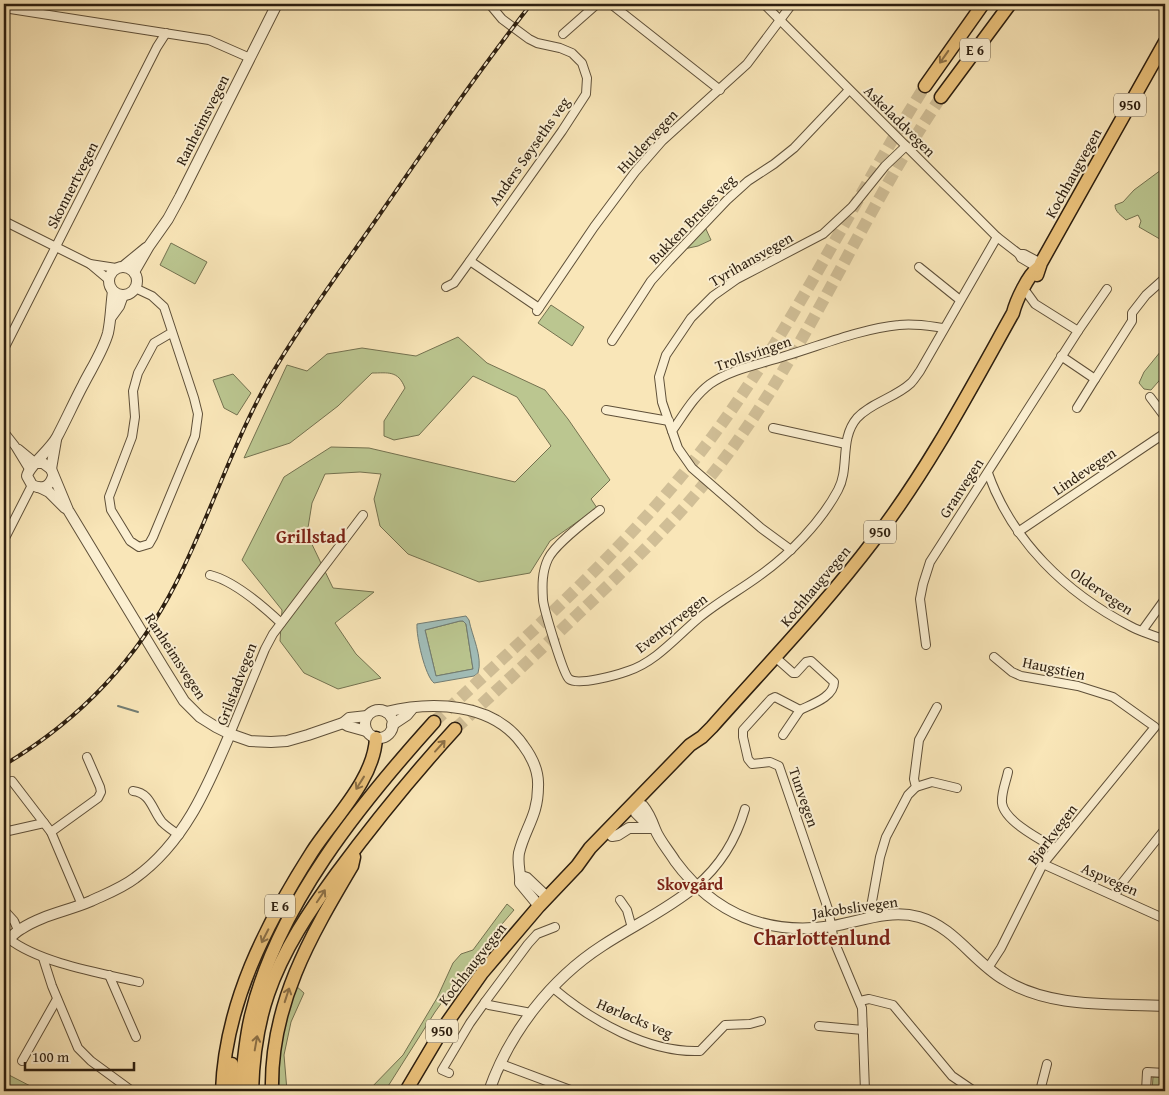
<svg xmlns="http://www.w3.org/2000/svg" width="1169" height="1095" font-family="'Gentium Book Plus',serif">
<rect width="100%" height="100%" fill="#f9e6b8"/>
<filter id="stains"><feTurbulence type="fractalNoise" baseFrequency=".004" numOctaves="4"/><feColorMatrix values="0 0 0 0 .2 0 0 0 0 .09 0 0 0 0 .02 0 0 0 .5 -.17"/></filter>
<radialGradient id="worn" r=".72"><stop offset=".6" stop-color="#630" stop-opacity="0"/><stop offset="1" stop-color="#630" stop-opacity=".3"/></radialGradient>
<g fill="#bbc690" stroke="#747250">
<path d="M1165 167V242L1139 227 1141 221 1138 215 1126 220C1121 215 1115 212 1115 205L1123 202 1134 190Z"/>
<polygon points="705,227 711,240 698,246 684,249"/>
<polygon points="171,243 207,262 195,284 160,265"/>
<polygon points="551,305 584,327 572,346 538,323"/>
<path d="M458 337 487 363 545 390 568 419 610 480 591 499 597 508 550 541 530 573 479 582 408 554 380 526 374 499 381 474 360 472 325 474 312 503 307 534 333 588 374 592 335 623 356 654 381 678 338 689 304 673 280 641 282 610 242 560 284 477 331 447 369 448 515 482 551 446 517 397 473 376 419 435 394 440 384 436V421L405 388C398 370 388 373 372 373L338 406 290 443 244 458 287 365 307 371 327 354 362 348 416 356Z"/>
<polygon points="1165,346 1165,374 1151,390 1144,389 1139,383 1144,372"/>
<polygon points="233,374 251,393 237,415 224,408 213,380"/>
<polygon points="460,621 463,621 466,624 473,669 436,676 425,630"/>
<polygon points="507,904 514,910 479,951 435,1012 385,1091 368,1091 403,1055 437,998 453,963 461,954 473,950"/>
<polygon points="295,985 304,993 291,1022 284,1055 287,1091 279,1091 279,1057 282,1029"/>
<polygon points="9,1075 40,1091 4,1091 4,1079"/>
<polygon points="1153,1077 1165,1078 1165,1091 1152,1091"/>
</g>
<path fill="#a1bdb8" stroke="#727d74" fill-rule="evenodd" d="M466 616 469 620C472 636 483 657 478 673L474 676 434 683C425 676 416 636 417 624ZM460 621H463L466 624 473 669 436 676 425 630Z"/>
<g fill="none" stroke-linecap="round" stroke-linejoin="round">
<polyline stroke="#727d74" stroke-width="2" points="118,706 138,712"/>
<g stroke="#d0be96" stroke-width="12" stroke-dasharray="12 6" stroke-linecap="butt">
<path d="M434 722C531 632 632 544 712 437 794 327 852 202 925 86"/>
<path d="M455 729C496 691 536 654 576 616 631 564 685 512 730 451 812 339 864 211 941 97"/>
</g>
<g stroke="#5f5039" stroke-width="10">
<g id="minor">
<polyline points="611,4 720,90"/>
<polyline points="764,4 997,237 1019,254 1021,258 1038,268"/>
<polyline points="4,8 209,40 250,58"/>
<polyline points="563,34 597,4"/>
<polyline points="4,221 90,264 116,268"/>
<polyline points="1019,254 1024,254 1041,263"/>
<polyline points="470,261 539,308"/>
<polyline points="90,264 109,280"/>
<polyline points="919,267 960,300"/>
<polyline points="446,287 454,283 467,265 562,131 586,94 587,78 582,63 572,53 560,48 537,43 529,39 502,19 492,7"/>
<polyline points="135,288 152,296 164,307 194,398 198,414 195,436 153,537 149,544 139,547 130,541 111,510 109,497 132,437 135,417 133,391 138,373 154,343 171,333"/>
<polyline points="537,311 594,227 635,172 662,141 747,64 792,4"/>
<polyline points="1078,331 1107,289"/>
<polyline points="612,341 651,281 669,261 727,200 748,181 774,164 794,148 849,90"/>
<polyline points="4,349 157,47 166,33"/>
<polyline points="1061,356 1095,379 1077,408"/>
<polyline points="1095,379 1132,321 1132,313 1146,295 1165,278"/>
<polyline points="1150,397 1165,417"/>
<polyline points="606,410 669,421"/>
<polyline points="773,428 846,444"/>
<polyline points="672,431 662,402 659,377 666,355 691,318 713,296 737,279 823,234 852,207 885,166 906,146"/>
<polyline points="4,432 15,446 29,469"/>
<polyline points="19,449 36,463"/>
<path d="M988 473C1012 541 1066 593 1130 626 1141 632 1153 635 1165 640"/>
<path d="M600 510C586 521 555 544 548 559 542 572 542 585 543 600 544 609 563 674 569 679 578 686 617 675 628 671 656 662 677 636 700 617 718 602 740 590 759 576 789 555 821 522 838 490 850 468 839 439 857 418 872 402 895 398 911 383 914 380 917 375 920 371L997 237"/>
<polyline points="1018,532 1165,433"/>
<polyline points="4,540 32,485"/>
<path d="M791 550 761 528 692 468 678 448 672 431C684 414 694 396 710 384 731 369 761 364 785 356 822 345 860 329 899 325 915 323 929 326 944 328"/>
<path d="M210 575C234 581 263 606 281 623"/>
<polyline points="1142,631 1165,599"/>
<polyline points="926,645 920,599 923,584 930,562 1078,331 1035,304 1027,293"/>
<path d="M775 657 793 673H796L806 662 811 661 834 682C834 697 812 704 800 710L775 697 771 699 743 730V737L748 759 752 764 770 762 779 766 828 909 834 941 862 1008 865 1091"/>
<polyline points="230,734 265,649 273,634 363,515"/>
<polyline points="783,735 800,710"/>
<path d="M1008 772C1006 782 1001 793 1002 803 1004 821 1041 840 1055 848"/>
<polyline points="12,781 51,832 82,905"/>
<polyline points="916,787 932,782 957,788"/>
<path d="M133 791C151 793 152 810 162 822 167 827 173 831 179 835"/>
<polyline points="4,832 44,823"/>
<polyline points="51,832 98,798 101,792 100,787 87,757"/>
<polyline points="1043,864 1165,919"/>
<path d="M696 886C721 865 736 840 745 809"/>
<polyline points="1115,895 1122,883 1165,829"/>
<polyline points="620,900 627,910 632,928"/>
<polyline points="4,910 14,921 18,930"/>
<polyline points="869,918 880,857 886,837 908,795 916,787 914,779 919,740 937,707"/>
<path d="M9 939C40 963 100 973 139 982"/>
<polyline points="43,958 52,986 78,1048 91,1061 132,1091"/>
<polyline points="988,968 1001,948 1043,864 1155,727 1113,697 1078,686 1021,676 1012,672 994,657"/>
<polyline points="109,975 136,1037"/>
<path d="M553 988C592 1021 648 1053 700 1051L725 1025 750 1024 761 1021"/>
<polyline points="860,1001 869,999 893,1005 952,1076 974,1091"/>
<polyline points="485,1002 528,944 537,934 555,927"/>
<polyline points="819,1026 863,1030"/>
<polyline points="22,1061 57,999"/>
<polyline points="501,1064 573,1091"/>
<polyline points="449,1073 442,1070 470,1023 485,1002 489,1005 526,1012 530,1015"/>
<polyline points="1040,1091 1047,1064"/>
<polyline points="1146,1091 1147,1072 1165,1073"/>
</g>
</g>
<g stroke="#5f5039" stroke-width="12">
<g id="tertiary">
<polyline points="124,266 146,248"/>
<circle cx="123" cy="281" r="14"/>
<polyline points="134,272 149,246 168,219 180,197 277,4"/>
<polyline points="111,317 119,306 123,295"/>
<polyline points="36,463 43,463 51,469 68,510 163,667 184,701 200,717 216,727 230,734 250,741 271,742 287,741 308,735 343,723 349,718 367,716"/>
<polyline points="51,469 56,440"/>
<path d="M53 476C50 487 42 490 32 485L27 476C29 466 51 449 57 437 66 420 74 402 83 385 91 369 103 351 108 333 111 319 111 305 113 291"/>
<polyline points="41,488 49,492 65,508"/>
<circle cx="379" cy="724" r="14"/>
<path d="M386 712C432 701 493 702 523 745 532 757 539 772 538 787 538 816 525 828 519 853 517 864 521 873 520 883L539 906"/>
<polyline points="343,723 348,726 366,731"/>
<polyline points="392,725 407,715 412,709"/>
<path d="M650 827 636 813 634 803 643 806C649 813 652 821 655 829 659 840 669 851 675 861 714 914 768 936 833 926 861 921 890 909 919 917 954 927 973 961 1003 979 1050 1009 1112 1003 1165 1006"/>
<polyline points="612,836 618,835 629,828 653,828"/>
<polyline points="521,876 527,878 547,897"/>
<path d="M4 944C9 939 14 933 21 929 42 915 68 911 91 901 106 894 122 888 135 878 184 843 207 788 230 734"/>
<path d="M489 1091C509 1033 551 979 602 946 634 925 667 910 696 886"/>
</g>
</g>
<g stroke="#2c1e0f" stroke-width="15">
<g id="primary">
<polyline points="1037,275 1041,263 1165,42"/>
<path d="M406 1091 444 1027 482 973 539 906 577 866 590 848 690 745 702 737 712 727C767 665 824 606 874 540 928 470 970 390 1013 313 1016 301 1028 275 1038 268"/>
</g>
</g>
<g stroke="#2c1e0f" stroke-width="15">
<g id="trunk">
<polyline points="925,86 983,4"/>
<polyline points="941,97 1010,4"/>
<path d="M222 1091C225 1004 266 924 312 852 334 818 374 780 376 738"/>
<polyline points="231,1091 232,1064"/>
<path d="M241 1091C243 1066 245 1041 251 1016 277 906 360 804 434 722"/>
<path d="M252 1091C253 1058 257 1026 268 994 283 950 310 910 337 873 374 823 413 775 455 729"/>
<path d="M272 1091C270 1005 310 937 352 866L354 857"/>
</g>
</g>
<use href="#minor" stroke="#fbefd1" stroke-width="8"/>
<use href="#tertiary" stroke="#fbefd1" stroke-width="10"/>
<use href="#primary" stroke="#ecc37c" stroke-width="12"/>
<use href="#trunk" stroke="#ecc37c" stroke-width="12"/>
<g stroke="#2c1e0f" stroke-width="4">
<path id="rail" d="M4 765C78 721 137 660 176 583 213 510 236 432 279 362 310 311 346 263 380 214 429 143 478 72 531 4"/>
</g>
<use href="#rail" stroke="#fbefd1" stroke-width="2" stroke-dasharray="5.5" stroke-linecap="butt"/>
</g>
<defs><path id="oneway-shaft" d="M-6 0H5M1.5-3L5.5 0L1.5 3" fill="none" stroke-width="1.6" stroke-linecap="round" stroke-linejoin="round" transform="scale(1.25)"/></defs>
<g stroke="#8c7046">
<use href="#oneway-shaft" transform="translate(944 57) rotate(125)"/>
<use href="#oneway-shaft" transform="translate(440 746) rotate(-48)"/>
<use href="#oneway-shaft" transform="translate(360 783) rotate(122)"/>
<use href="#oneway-shaft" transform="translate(321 896) rotate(-56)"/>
<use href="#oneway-shaft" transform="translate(265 936) rotate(117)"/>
<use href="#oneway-shaft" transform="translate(287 995) rotate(-72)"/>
<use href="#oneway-shaft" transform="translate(256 1043) rotate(-80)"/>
</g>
<g text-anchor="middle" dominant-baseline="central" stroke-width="4" stroke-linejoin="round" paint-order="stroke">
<g fill="#fbefd1" stroke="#6a5d49" stroke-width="1">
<rect x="960" y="38.5" width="30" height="23" rx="4"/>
<rect x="1114" y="93.5" width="32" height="23" rx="4"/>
<rect x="864" y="520.5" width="32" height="23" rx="4"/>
<rect x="265" y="894.5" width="30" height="23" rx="4"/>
<rect x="426" y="1019.5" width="32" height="23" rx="4"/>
</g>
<g font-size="14" font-weight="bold" fill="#2c1e0f">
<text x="975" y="50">E 6</text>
<text x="1130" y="105">950</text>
<text x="880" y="532">950</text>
<text x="280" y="906">E 6</text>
<text x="442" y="1031">950</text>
</g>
<g font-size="15" fill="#2c1e0f" stroke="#fbefd1">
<text transform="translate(202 120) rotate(-63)">Ranheimsvegen</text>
<text transform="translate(900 121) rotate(45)">Askeladdvegen</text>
<text transform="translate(647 141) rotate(-47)">Huldervegen</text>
<text transform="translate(529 151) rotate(-55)">Anders Søyseths veg</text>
<text transform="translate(1073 173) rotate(-61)">Kochhaugvegen</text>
<text transform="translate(72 185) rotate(-63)">Skonnertvegen</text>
<text transform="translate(692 219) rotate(-46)">Bukken Bruses veg</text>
<text transform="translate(751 259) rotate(-30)">Tyrihansvegen</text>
<text transform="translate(753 353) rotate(-19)">Trollsvingen</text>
<text transform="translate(1084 471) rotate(-34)">Lindevegen</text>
<text transform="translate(961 488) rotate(-57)">Granvegen</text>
<text transform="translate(815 586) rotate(-50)">Kochhaugvegen</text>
<text transform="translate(1102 591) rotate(34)">Oldervegen</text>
<text transform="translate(671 623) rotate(-38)">Eventyrvegen</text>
<text transform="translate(176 656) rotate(57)">Ranheimsvegen</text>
<text transform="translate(1054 668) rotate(12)">Haugstien</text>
<text transform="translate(236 684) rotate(-69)">Grilstadvegen</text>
<text transform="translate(804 797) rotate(71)">Tunvegen</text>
<text transform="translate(1052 834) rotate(-53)">Bjørkvegen</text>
<text transform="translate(1110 879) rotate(24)">Aspvegen</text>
<text transform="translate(855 907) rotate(-8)">Jakobslivegen</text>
<text transform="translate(472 964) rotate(-52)">Kochhaugvegen</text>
<text transform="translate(635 1018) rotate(23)">Hørløcks veg</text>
</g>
<g font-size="16" font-weight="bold" fill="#7a1f14" stroke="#fbefd1">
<text x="690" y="884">Skovgård</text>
</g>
<g font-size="18" font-weight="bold" fill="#7a1f14" stroke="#fbefd1">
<text x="311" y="536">Grillstad</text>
</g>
<g font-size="20" font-weight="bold" fill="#7a1f14" stroke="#fbefd1">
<text x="822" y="937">Charlottenlund</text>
</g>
</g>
<rect width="1169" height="1095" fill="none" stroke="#f9e6b8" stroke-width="20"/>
<rect x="5" y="5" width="1159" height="1085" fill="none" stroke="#2c1e0f" stroke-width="2.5"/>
<rect x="10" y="10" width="1149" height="1075" fill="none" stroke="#2c1e0f"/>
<path d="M25 1062v8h109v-8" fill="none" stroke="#2c1e0f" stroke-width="2.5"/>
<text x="32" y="1062" font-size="15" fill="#2c1e0f" stroke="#fbefd1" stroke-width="4" paint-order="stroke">100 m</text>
<rect width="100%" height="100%" filter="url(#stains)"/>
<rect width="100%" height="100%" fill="url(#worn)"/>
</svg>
